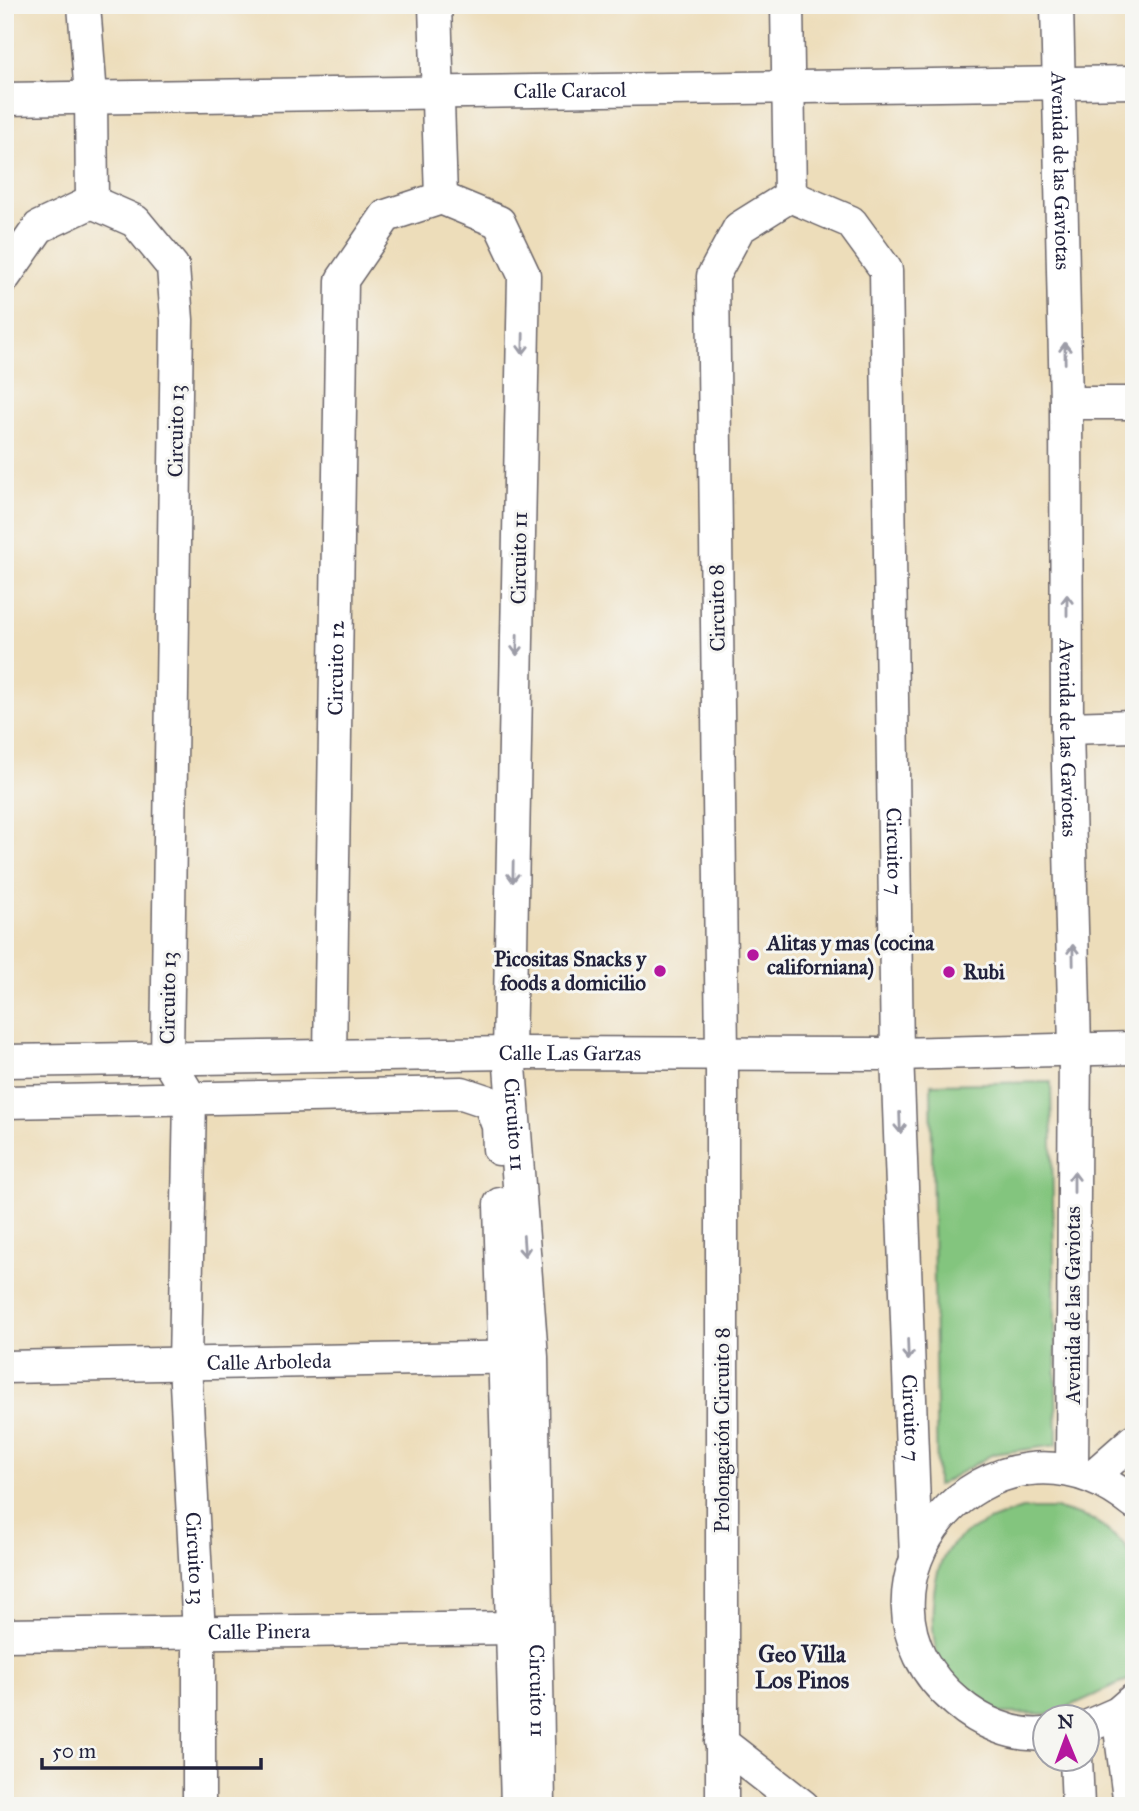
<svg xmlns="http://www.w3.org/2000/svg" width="1139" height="1811" font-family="'IM FELL Great Primer',serif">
<rect width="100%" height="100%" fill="#f6f6f2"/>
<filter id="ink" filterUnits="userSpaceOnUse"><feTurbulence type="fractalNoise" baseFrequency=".0143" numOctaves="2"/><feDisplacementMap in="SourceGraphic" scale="14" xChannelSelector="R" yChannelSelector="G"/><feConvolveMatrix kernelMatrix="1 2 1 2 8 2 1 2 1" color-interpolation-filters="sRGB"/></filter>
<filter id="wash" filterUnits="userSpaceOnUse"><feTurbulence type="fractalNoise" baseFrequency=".00686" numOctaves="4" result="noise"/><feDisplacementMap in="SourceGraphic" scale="28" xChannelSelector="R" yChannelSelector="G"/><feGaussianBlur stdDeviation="1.57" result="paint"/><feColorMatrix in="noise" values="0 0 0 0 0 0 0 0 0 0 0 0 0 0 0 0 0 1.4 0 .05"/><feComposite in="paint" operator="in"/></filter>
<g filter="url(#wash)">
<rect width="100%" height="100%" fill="#edddba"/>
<g fill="#83c57e" stroke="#52745c" stroke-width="2">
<polygon points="1051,1082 1057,1445 993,1454 937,1486 931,1084"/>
<path d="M1022 1509H1058L1094 1520 1124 1544 1134 1563V1677L1053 1714 994 1713 956 1699C950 1687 941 1673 938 1660 930 1628 928 1567 955 1542 973 1525 998 1517 1022 1509Z"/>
</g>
</g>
<g filter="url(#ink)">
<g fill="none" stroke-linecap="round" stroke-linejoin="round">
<g stroke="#696367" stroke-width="35">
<g id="minor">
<polyline points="84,5 91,96 92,202"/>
<polyline points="435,5 441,198"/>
<polyline points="787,5 790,196"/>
<path id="s1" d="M1057 5 1066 403 1067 728 1075 1048 1072 1471"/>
<path id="s2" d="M5 99 1134 82"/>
<path id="s3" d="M790 196 851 222 886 270 897 1054 916 1558"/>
<path id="s4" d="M441 198 499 222 524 275 509 1053 532 1357 539 1806"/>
<path id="s5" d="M92 202 135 221 173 267 177 320 167 1059 190 1097 185 1364 199 1634V1806"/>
<polyline points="5,276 39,227 92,202"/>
<polyline points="1066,403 1134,403"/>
<polyline points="1067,728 1134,726"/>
<path id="s6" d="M330 1055 342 280 386 216 441 198"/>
<path id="s7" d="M5 1061 509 1053 897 1054 1134 1048"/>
<polyline points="5,1102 462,1093 489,1102 498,1126 499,1149"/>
<polyline points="500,1204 517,1806"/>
<path id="s8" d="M5 1367 525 1357"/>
<polyline points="1092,1477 1134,1440"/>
<path id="s9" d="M5 1635 512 1628"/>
<polyline points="1118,1713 1130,1806"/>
<polyline points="1086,1727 1118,1713 1133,1700"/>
<path d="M1044 1734C1013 1737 980 1722 957 1702 822 1589 992 1387 1134 1503"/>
<polyline points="721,1742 803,1806"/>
<polyline points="1076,1758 1078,1806"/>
<polyline points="722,1806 722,1055 713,276 739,228 790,196"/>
</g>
</g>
<use href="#minor" stroke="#fff" stroke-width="32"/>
</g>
<defs><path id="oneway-shaft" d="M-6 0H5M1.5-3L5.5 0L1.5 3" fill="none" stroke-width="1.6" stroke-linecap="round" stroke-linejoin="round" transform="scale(1.75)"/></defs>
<g stroke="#9c9ca7">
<use href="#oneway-shaft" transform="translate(523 344) rotate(91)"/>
<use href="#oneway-shaft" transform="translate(1065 353) rotate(-91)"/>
<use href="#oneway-shaft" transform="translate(1067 605) rotate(-90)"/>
<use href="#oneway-shaft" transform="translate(517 645) rotate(91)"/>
<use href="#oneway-shaft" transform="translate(513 872) rotate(91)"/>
<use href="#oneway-shaft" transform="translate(1073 955) rotate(-91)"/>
<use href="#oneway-shaft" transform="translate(900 1123) rotate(88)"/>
<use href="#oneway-shaft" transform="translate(1074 1182) rotate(-90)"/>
<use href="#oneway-shaft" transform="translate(524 1246) rotate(86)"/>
<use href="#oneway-shaft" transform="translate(908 1350) rotate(88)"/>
</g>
</g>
<g fill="#b5179e" stroke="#f6f6f2" stroke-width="2.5">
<circle cx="753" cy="955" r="7"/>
<circle cx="660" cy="971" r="7"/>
<circle cx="949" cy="972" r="7"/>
</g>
<g text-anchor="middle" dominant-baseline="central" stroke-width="6" stroke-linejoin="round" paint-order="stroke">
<g font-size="21" fill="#22223b" stroke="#f6f6f2">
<text stroke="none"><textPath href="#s2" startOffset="565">Calle Caracol</textPath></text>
<text stroke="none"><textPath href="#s1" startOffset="166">Avenida de las Gaviotas</textPath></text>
<text transform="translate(176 431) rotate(-89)">Circuito 13</text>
<text transform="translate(519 558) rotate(-89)">Circuito 11</text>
<text transform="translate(717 608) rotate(-91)">Circuito 8</text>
<text stroke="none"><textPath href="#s6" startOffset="387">Circuito 12</textPath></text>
<text stroke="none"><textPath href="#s1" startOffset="733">Avenida de las Gaviotas</textPath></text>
<text stroke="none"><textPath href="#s3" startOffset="707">Circuito 7</textPath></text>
<text transform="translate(168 998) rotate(-89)">Circuito 13</text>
<text stroke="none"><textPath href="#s7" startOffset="565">Calle Las Garzas</textPath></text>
<text stroke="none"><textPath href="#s4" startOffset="971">Circuito 11</textPath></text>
<text transform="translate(1073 1305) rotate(-90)">Avenida de las Gaviotas</text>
<text stroke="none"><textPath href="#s8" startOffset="264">Calle Arboleda</textPath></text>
<text stroke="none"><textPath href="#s3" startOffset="1274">Circuito 7</textPath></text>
<text transform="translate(722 1430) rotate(-90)">Prolongación Circuito 8</text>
<text stroke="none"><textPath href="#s5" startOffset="1405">Circuito 13</textPath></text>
<text stroke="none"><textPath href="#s9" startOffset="254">Calle Pinera</textPath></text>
<text stroke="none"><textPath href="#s4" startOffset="1538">Circuito 11</textPath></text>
</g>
<g font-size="21" font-weight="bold" fill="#22223b" stroke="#f6f6f2" text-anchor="start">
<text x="767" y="943">Alitas y mas (cocina<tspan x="767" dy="24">californiana)</tspan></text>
<text x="646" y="959" text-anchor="end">Picositas Snacks y<tspan x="646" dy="24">foods a domicilio</tspan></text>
<text x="963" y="972">Rubi</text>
</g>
<g font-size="23" font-weight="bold" fill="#22223b" stroke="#f6f6f2">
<text x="802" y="1654">Geo Villa<tspan x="802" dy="26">Los Pinos</tspan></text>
</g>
</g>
<rect width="1139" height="1811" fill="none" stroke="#f6f6f2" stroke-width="28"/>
<g transform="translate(1066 1738) rotate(359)"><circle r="33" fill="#f6f6f2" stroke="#a1a1a9" stroke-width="2"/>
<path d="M0-5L12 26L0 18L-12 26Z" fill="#b5179e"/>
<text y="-10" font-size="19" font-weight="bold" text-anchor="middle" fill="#22223b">N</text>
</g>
<path d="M42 1758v10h219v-10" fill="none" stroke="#22223b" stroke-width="3.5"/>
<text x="52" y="1758" font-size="21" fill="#22223b" stroke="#f6f6f2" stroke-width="5" paint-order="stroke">50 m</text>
</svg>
